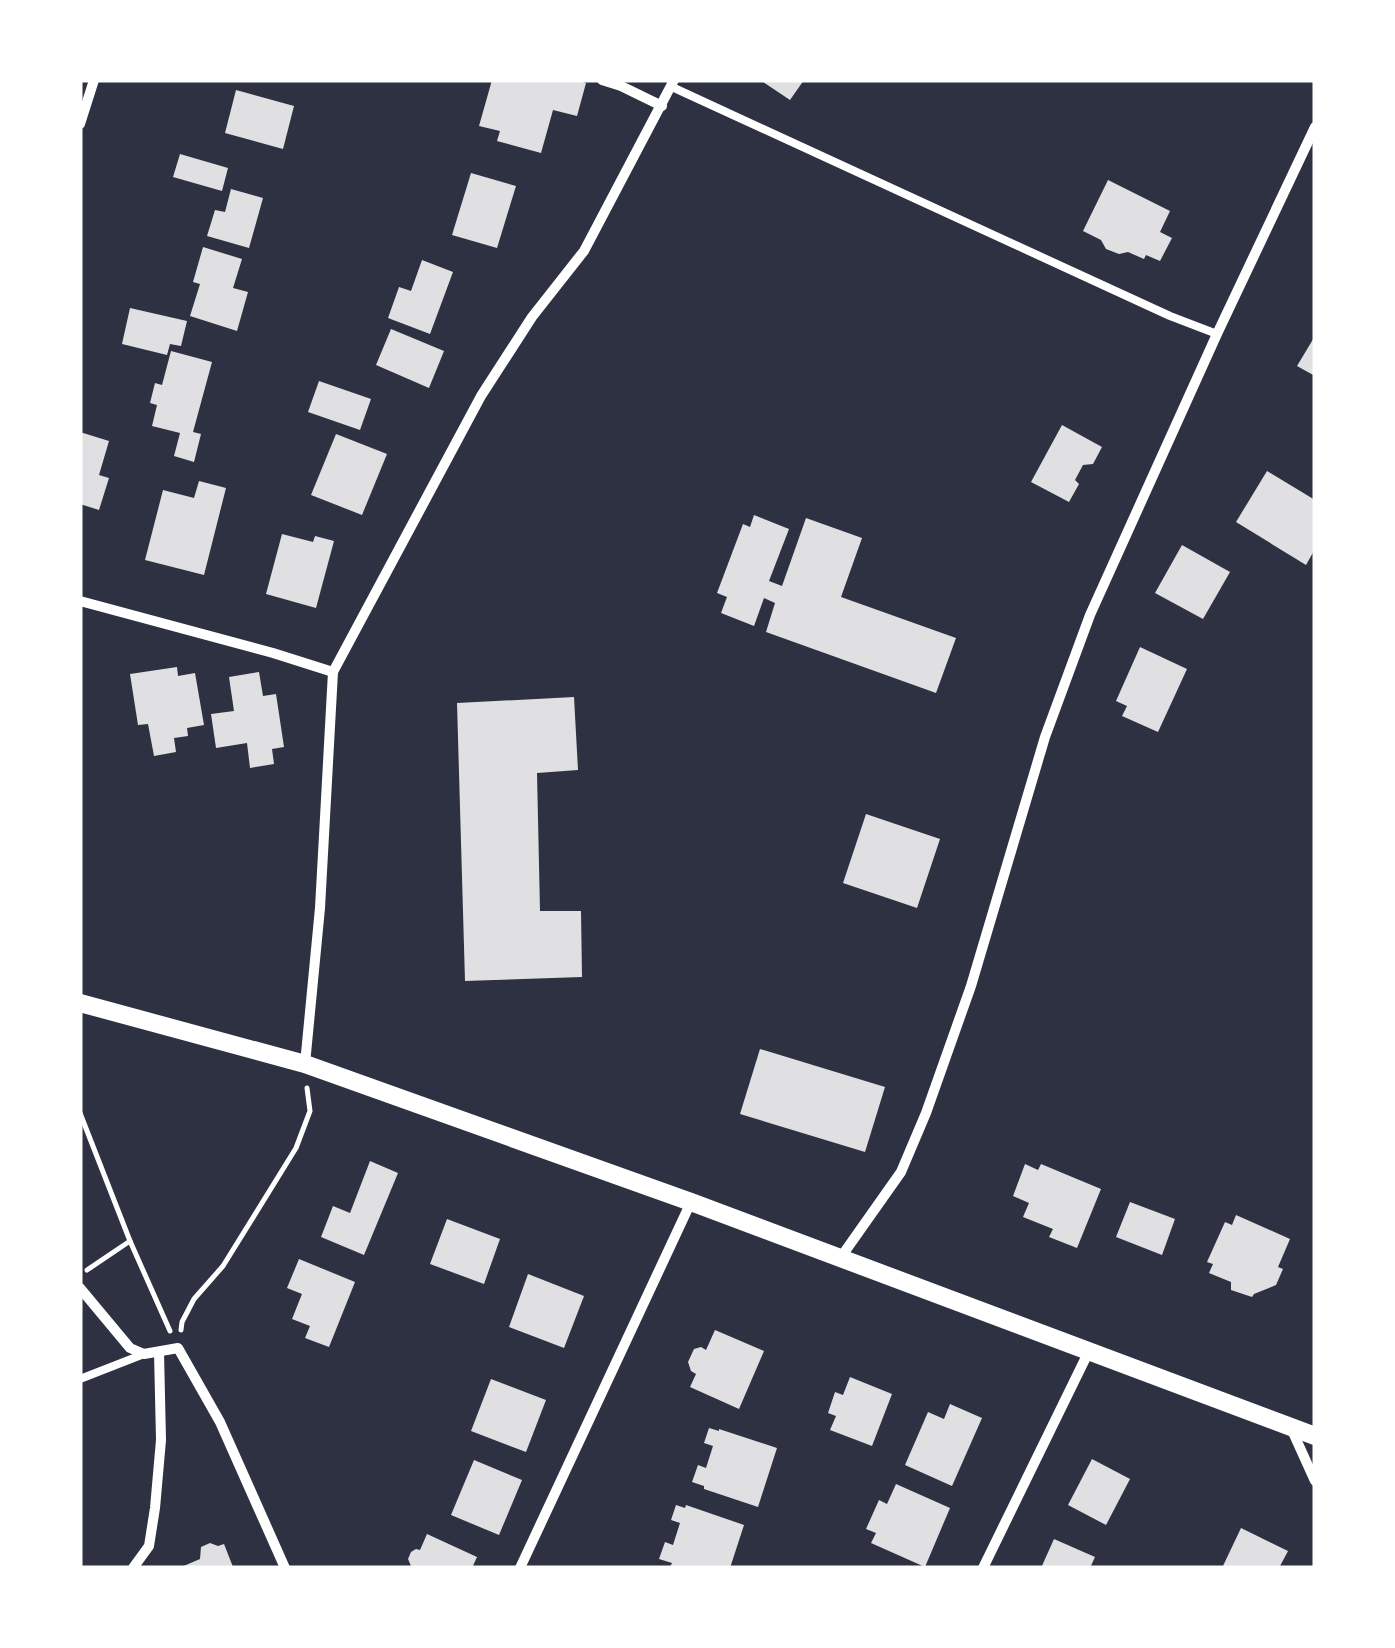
<svg xmlns="http://www.w3.org/2000/svg" width="1395" height="1648" font-family="Karla,sans-serif">
<rect width="100%" height="100%" fill="#2d3142"/>
<g fill="#e0e0e3">
<polygon points="492,80 576,80 586,83 577,116 553,110 541,153 497,141 500,131 479,126"/>
<polygon points="760,80 804,80 790,100"/>
<polygon points="236,90 294,106 283,149 225,133"/>
<polygon points="180,154 228,168 222,191 173,177"/>
<polygon points="471,173 516,186 497,248 452,235"/>
<polygon points="1108,180 1170,211 1160,232 1172,238 1160,261 1146,255 1144,259 1128,252 1119,254 1106,249 1101,240 1083,231"/>
<polygon points="231,189 263,198 249,248 207,236 215,210 225,212"/>
<polygon points="203,247 242,259 233,288 248,292 237,331 190,316 200,284 193,282"/>
<polygon points="422,260 453,272 430,334 388,318 399,287 411,291"/>
<polygon points="130,308 187,321 181,346 170,344 167,355 122,344"/>
<polygon points="391,329 444,351 429,388 376,365"/>
<polygon points="1315,336 1315,376 1297,366"/>
<polygon points="171,351 212,362 193,432 201,434 194,462 174,456 180,433 152,426 157,405 150,403 155,383 162,385"/>
<polygon points="319,381 371,399 360,430 308,412"/>
<polygon points="1062,425 1102,447 1093,464 1083,465 1075,480 1079,484 1069,502 1031,482"/>
<polygon points="80,432 109,441 99,475 109,478 99,510 80,504"/>
<polygon points="336,434 387,454 362,515 311,495"/>
<polygon points="1267,471 1315,500 1315,549 1306,565 1236,522"/>
<polygon points="199,481 226,488 204,575 145,560 163,490 194,498"/>
<polygon points="754,515 789,529 769,581 782,586 806,518 862,538 841,597 956,638 936,693 766,632 775,603 764,598 754,626 721,613 727,597 717,593 743,524 750,527"/>
<polygon points="282,534 313,542 315,536 334,541 316,608 266,594"/>
<polygon points="1182,545 1230,572 1203,619 1155,593"/>
<polygon points="1140,647 1187,669 1158,732 1122,716 1127,706 1116,701"/>
<polygon points="177,667 178,676 195,673 204,725 187,728 188,736 174,738 176,752 154,756 148,724 138,725 130,674"/>
<polygon points="259,672 263,696 276,694 284,747 272,749 274,764 250,768 247,743 216,748 211,714 234,711 229,677"/>
<polygon points="574,697 578,770 537,773 540,911 581,911 582,977 465,981 457,703"/>
<polygon points="866,814 940,839 917,908 843,883"/>
<polygon points="760,1049 885,1087 865,1152 740,1114"/>
<polygon points="370,1161 398,1173 364,1255 321,1237 333,1206 350,1213"/>
<polygon points="1025,1164 1038,1170 1041,1164 1101,1189 1077,1248 1049,1237 1053,1229 1023,1217 1029,1203 1013,1196"/>
<polygon points="1130,1202 1175,1219 1162,1255 1116,1237"/>
<polygon points="1236,1215 1290,1239 1278,1267 1283,1269 1276,1285 1254,1294 1252,1297 1231,1290 1231,1282 1209,1273 1213,1264 1207,1262 1225,1222 1232,1225"/>
<polygon points="447,1219 500,1239 484,1284 430,1264"/>
<polygon points="299,1259 355,1282 329,1347 305,1338 310,1326 292,1319 302,1294 287,1288"/>
<polygon points="528,1274 584,1296 564,1348 509,1327"/>
<polygon points="715,1330 764,1351 739,1409 690,1387 696,1374 691,1371 688,1362 694,1349 701,1347 706,1350"/>
<polygon points="850,1377 892,1394 872,1446 830,1430 836,1416 828,1413 835,1392 843,1395"/>
<polygon points="491,1379 546,1400 526,1452 471,1431"/>
<polygon points="950,1404 982,1418 952,1486 905,1465 928,1412 944,1419"/>
<polygon points="709,1428 719,1431 719,1429 777,1448 758,1507 704,1489 704,1486 692,1482 698,1465 706,1468 713,1446 704,1443"/>
<polygon points="1092,1459 1130,1479 1106,1525 1068,1505"/>
<polygon points="474,1460 522,1480 499,1535 451,1515"/>
<polygon points="896,1484 950,1508 925,1567 871,1543 876,1533 866,1529 879,1500 887,1504"/>
<polygon points="676,1505 685,1508 686,1505 744,1525 730,1568 675,1568 670,1567 672,1563 659,1559 665,1542 673,1545 680,1523 671,1520"/>
<polygon points="1241,1528 1288,1551 1279,1568 1222,1568"/>
<polygon points="427,1534 477,1557 472,1568 415,1568 411,1566 408,1559 411,1552 416,1549 420,1550"/>
<polygon points="1054,1539 1095,1557 1090,1568 1041,1568"/>
<polygon points="210,1543 218,1546 224,1544 233,1567 179,1568 200,1559 201,1547"/>
</g>
<g fill="none" stroke-linecap="round" stroke-linejoin="round">
<g stroke="#fff" stroke-width="5">
<polyline points="80,1113 130,1241 170,1331"/>
<polyline points="87,1270 130,1241"/>
<polyline points="181,1330 182,1322 194,1299 223,1266 296,1148 310,1111 307,1088"/>
</g>
<g stroke="#fff" stroke-width="8">
<polyline points="672,87 1170,316 1217,334"/>
<polyline points="80,1379 144,1354"/>
</g>
<g stroke="#fff" stroke-width="10">
<polyline points="602,80 621,86 662,106"/>
<polyline points="80,124 94,80"/>
<polyline points="80,601 273,653 333,672"/>
<polyline points="305,1064 320,908 333,672 481,396 532,317 584,251 674,80"/>
<polyline points="841,1257 901,1172 926,1113 971,986 1045,737 1090,615 1217,334 1315,127"/>
<polyline points="80,1288 130,1348 144,1354 178,1348 220,1422 285,1568"/>
<polyline points="1291,1428 1315,1481"/>
<polyline points="133,1568 149,1546 155,1508 161,1440 159,1352"/>
<polyline points="520,1568 691,1202"/>
<polyline points="983,1568 1089,1351"/>
</g>
<polyline stroke="#fff" stroke-width="18" points="80,1003 305,1064 691,1202 1315,1436"/>
</g>
<rect width="1395" height="1648" fill="none" stroke="#ffffff" stroke-width="165"/>
</svg>
